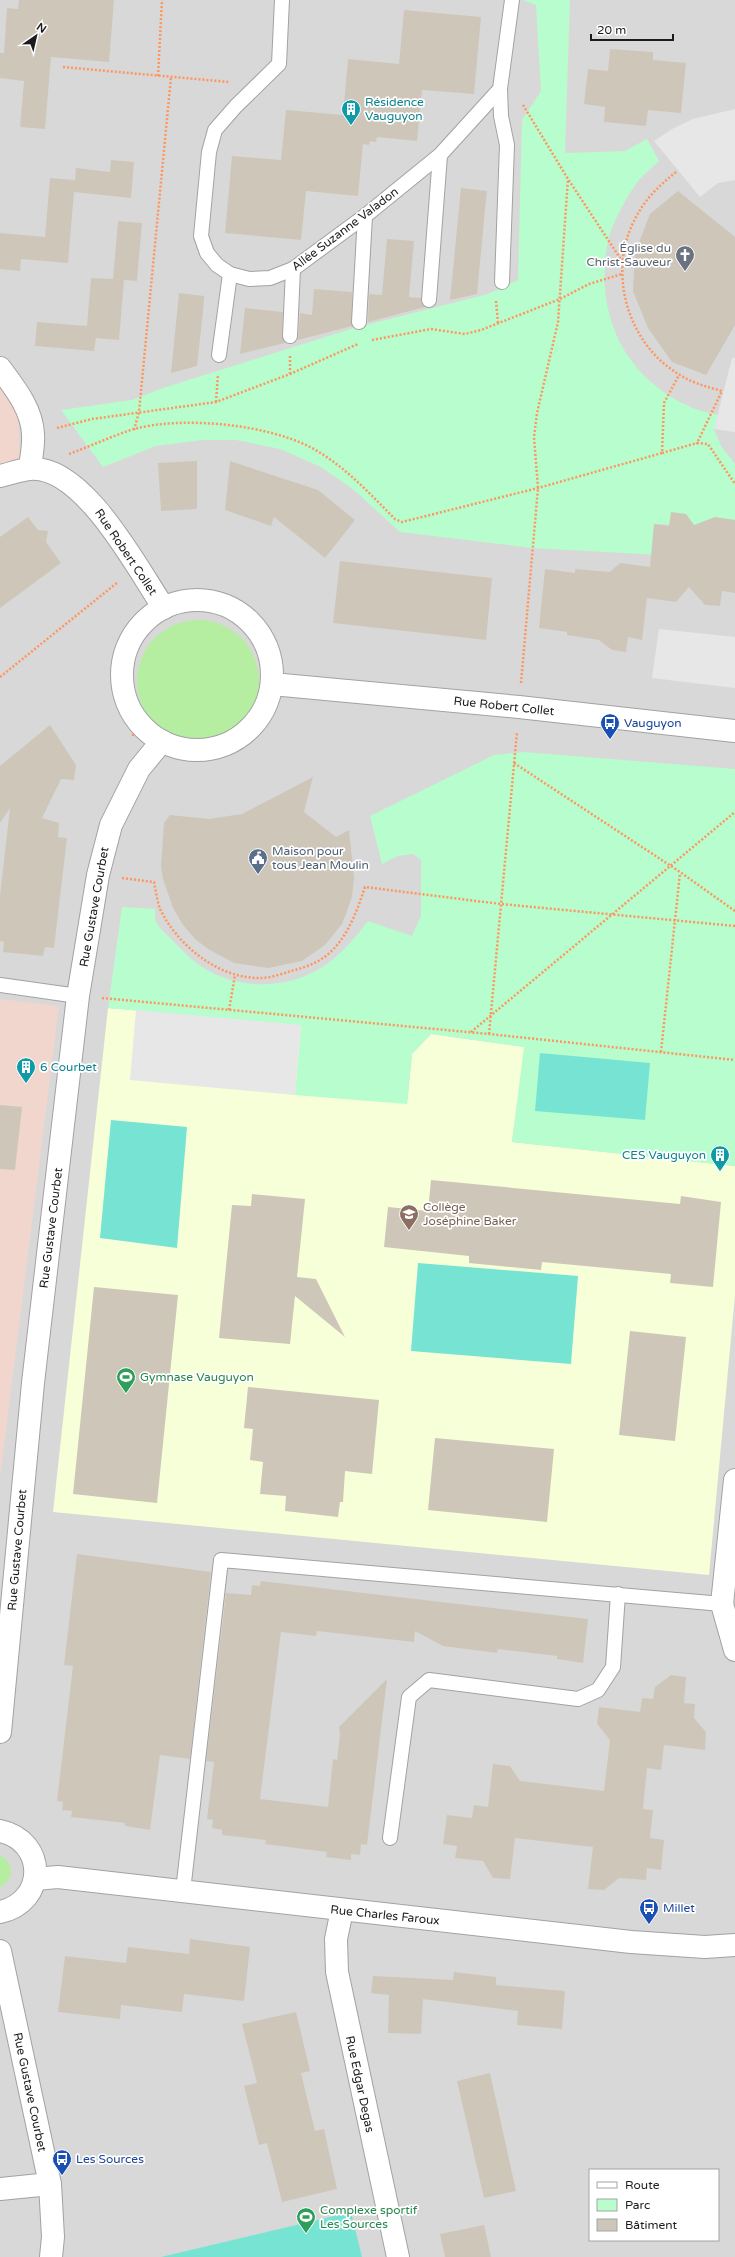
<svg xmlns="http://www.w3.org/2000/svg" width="735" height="2257" font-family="'Varela Round',sans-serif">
<rect width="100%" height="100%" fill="#eeece0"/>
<path fill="#d9d8d8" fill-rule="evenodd" d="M0 0H735V2257H0ZM590 2170H718V2240H590Z"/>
<g fill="#f1d6cd">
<polygon points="0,376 18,407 20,463 0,468"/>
<polygon points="0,999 59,1006 0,1477"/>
</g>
<polygon fill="#f6ffd7" points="108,1008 301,1025 407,1104 412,1054 431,1034 525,1047 512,1142 735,1166 735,1295 709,1575 53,1512"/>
<g fill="#b5eda1">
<circle cx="198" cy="681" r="61"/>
<path d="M0 1855C14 1863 15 1880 0 1887Z"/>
</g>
<g fill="#b7fdcd">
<path d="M523 0H570L565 153 625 151 647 139 659 161C651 169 640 177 634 187 625 200 611 226 608 241 594 311 622 376 689 406 697 411 708 412 718 415L714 429 721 446 735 464V520L708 526 655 524 661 555 532 548 400 532 354 490 321 467 280 449 236 440H202L156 446 103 467 61 410 132 400 160 389 354 328 488 294 518 280 522 120 541 91 536 5Z"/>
<path d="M524 752 735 769V1166L512 1142 524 1047 431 1034 412 1054 407 1104 295 1095 301 1025 108 1008 122 907 155 909C155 913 155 918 156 922 161 931 174 941 181 949 216 988 276 995 321 968 340 956 354 939 368 921L412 936 421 916V860L413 854 398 856 382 864 370 816 494 755Z"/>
</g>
<g fill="#77e4d3">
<polygon points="540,1053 650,1063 645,1120 535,1111"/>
<polygon points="111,1120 187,1127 177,1248 100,1238"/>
<polygon points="418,1263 578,1276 571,1364 411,1351"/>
<polygon points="351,2212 362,2257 161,2257"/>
</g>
<g fill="#e7e7e7">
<polygon points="735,109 735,180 718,183 700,197 654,141 672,129 693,119"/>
<polygon points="732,358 735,358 735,432 714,429"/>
<polygon points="659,629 735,637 735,688 652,678"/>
<polygon points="136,1010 301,1025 295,1095 130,1080"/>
</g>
<g fill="#cec7b9">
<polygon points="19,0 114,0 109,62 51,57 45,129 20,127 24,81 0,78 0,53 4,53 7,8 18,9"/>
<polygon points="404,10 481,17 474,94 422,90 417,141 377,137 376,142 370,141 369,145 363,144 358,196 306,191 301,240 225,233 232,156 281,160 286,110 343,115 348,59 399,64"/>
<polygon points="610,49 653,52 653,60 686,63 681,113 648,110 646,126 604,122 605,107 584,104 588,69 608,71"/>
<polygon points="111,160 134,162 131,198 74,192 68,263 21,259 20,271 0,269 0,233 45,237 50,178 75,180 76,168 110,172"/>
<polygon points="461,188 487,191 485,210 477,294 450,300"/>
<polygon points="678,191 735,237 735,325 706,375 672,362 648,328 633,291 635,253 650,214"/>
<polygon points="118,221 142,223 137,281 124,280 119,340 96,338 94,351 35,346 37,322 87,326 91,278 113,279"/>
<polygon points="387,239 414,241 409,297 421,298 421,303 425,307 368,322 369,294 382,295"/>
<polygon points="314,289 352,292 352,326 298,340 300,313 312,315"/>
<polygon points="179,293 204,296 203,312 197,366 171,373"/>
<polygon points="245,308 283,312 282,336 285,343 240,354"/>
<polygon points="197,461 197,509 161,511 158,463"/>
<polygon points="230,461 318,490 355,520 325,558 274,517 271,526 225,510"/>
<polygon points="671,512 686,514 694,525 715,517 735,520 735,593 722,591 720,606 705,605 689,587 676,602 647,598 642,640 628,637 626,652 612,650 599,640 567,635 567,632 539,628 545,569 575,573 575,569 610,572 620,563 650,567 654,524 669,526"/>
<polygon points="28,517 38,530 48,531 46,542 61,563 0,608 0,537"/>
<polygon points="340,561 492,578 486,640 333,623"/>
<polygon points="50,725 76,765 74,780 61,779 42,818 59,823 58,837 67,838 54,948 45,947 43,956 3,952 4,942 0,941 0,896 10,808 0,823 0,766"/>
<polygon points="313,777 304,812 336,837 349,830 354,878 352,897 346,914 342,924 325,945 302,961 268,968 234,963 208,949 195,939 183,925 173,908 163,879 161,866 164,823 170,815 209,819 242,814"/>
<polygon points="0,1105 22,1107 15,1170 0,1169"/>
<polygon points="431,1180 680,1204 681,1196 721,1202 713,1287 670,1283 671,1274 542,1262 541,1270 469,1263 469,1256 384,1247 388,1207 428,1211"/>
<polygon points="252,1194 305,1199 297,1277 316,1279 345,1337 295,1296 290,1344 219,1338 232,1205 251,1206"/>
<polygon points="94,1287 178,1295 157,1503 73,1494"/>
<polygon points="630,1331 686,1337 675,1441 619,1435"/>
<polygon points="248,1387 379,1400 372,1474 345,1471 343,1502 340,1502 338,1517 285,1511 286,1496 260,1494 263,1462 250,1460 253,1429 244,1428"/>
<polygon points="435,1438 554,1449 547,1522 428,1510"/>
<polygon points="77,1554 211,1572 190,1759 160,1755 150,1830 125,1826 125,1823 71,1817 72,1811 62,1810 63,1802 57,1801 73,1666 64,1665"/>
<polygon points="261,1581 588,1619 583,1663 557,1659 557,1656 498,1649 497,1653 443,1646 415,1631 414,1642 317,1631 316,1636 281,1632 260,1799 328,1807 333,1759 337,1760 340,1734 339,1727 387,1679 367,1845 361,1844 360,1855 351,1854 351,1860 326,1857 327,1852 265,1844 266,1840 222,1835 222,1830 212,1828 213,1820 207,1819 214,1762 206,1761 226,1593 251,1595 252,1585 260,1586"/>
<polygon points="671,1675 686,1677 684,1703 695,1704 694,1718 706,1732 705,1750 664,1745 661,1770 647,1768 643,1809 653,1810 650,1838 664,1840 661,1870 647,1868 646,1880 619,1878 604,1890 588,1889 593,1847 515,1838 510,1879 493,1878 483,1861 455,1858 457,1846 443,1844 447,1815 472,1818 474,1805 488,1807 493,1764 510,1766 520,1781 604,1791 610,1740 597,1724 599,1707 640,1712 642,1698 653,1699 655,1687"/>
<polygon points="190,1939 250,1947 244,2001 184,1994 182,2012 121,2005 120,2019 58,2012 65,1956 126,1963 128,1947 189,1954"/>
<polygon points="454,1972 496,1977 496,1985 565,1991 562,2029 517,2025 518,2011 423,1999 421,2034 388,2033 389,1995 371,1993 373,1976 453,1980"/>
<polygon points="296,2012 310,2071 301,2073 315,2131 324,2129 337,2189 282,2202 267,2143 259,2145 244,2086 257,2083 242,2024"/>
<polygon points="490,2073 516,2191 484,2198 457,2081"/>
<polygon points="484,2225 491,2257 445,2257 440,2234"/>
</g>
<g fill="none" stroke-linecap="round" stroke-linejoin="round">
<g stroke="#a2a2a2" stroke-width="16">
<g id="service">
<polyline points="282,0 279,64 236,106 215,130 209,152 201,236 207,253 217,265 230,274 249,279 270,278 293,269 365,216 440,155 500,89 512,0"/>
<polyline points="500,89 501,116 507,145 502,282"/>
<polyline points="429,300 440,155"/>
<polyline points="359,322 365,216"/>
<polyline points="290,336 293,269"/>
<polyline points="219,355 230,274"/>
<polyline points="0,985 78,996"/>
<polyline points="390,1838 409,1697 429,1680 578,1699 598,1690 613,1667 618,1594"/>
<polyline points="183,1891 221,1560 722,1604"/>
</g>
</g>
<g stroke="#a2a2a2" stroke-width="24">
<g id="minor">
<path d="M0 368C14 387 32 409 33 434 34 445 31 457 30 468"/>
<polyline points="735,1480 722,1604 735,1650"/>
<polyline points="0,1732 33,1383 78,996 98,875 111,825 139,769 162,741"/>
<path d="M0 1831C47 1841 47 1902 0 1912"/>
<polyline points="35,1879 58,1877 631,1942 705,1947 735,1945"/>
<polyline points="342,1910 336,1939 337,1972 398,2257"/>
<polyline points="0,1951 50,2184 53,2237 51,2257"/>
<polyline points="0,2189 50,2184"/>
</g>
</g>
<g stroke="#a2a2a2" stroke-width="24">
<g id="tertiary">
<path d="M0 476C9 474 20 470 29 469 83 463 138 570 164 608"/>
<circle cx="197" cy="675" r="75"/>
<polyline points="272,684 519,707 735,731"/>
</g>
</g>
<g stroke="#ff955f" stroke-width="2.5" stroke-dasharray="2 2" stroke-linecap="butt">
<polyline points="63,67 229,82"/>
<polyline points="158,76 162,0"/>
<polyline points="523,105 568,179 622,261"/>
<path d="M676 172C661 184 648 196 639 212 605 266 625 343 680 375 693 383 707 387 722 391L697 443 708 444 735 484"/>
<polyline points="496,301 498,323"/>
<polyline points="372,340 431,329 465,334 481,330 560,299 589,284 622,274"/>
<polyline points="290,356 290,374"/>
<polyline points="216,402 218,374"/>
<polyline points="57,428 92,419 216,402 290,374 358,344"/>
<polyline points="134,430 139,412 171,77"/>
<polyline points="662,453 697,443"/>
<path d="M69 454C91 446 112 436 134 429 183 416 265 424 310 447 344 465 369 493 395 519L402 522 538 488 662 453 664 403 679 375"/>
<polyline points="0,677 118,582"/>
<polyline points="521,683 538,488 534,437 537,413 558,322 568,179"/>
<polyline points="133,736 133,714"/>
<polyline points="514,763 680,872 735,911"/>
<path d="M122 878 154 882C156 891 157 901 160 909 178 946 219 979 261 978 270 978 282 974 291 971 303 968 316 964 327 955 347 939 357 911 365 887L501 904 735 926"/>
<polyline points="102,998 489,1034 735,1060"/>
<polyline points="229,1010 235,975"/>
<polyline points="471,1032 735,812"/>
<polyline points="489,1034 517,732"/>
<polyline points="661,1052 680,873"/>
</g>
<use href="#service" stroke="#fff" stroke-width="14"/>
<use href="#minor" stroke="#fff" stroke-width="22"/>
<use href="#tertiary" stroke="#fff" stroke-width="22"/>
</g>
<defs>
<g id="building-pin" transform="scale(1)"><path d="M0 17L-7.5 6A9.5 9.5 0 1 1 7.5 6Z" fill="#0f9aa8" stroke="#fff"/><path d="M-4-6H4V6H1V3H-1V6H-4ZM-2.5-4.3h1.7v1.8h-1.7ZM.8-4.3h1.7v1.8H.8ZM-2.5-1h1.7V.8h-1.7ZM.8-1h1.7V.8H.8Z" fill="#fff"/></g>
<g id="church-pin" transform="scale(1)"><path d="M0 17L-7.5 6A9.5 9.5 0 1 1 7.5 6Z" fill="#6b7280" stroke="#fff"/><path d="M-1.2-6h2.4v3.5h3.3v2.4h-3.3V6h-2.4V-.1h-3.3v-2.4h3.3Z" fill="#fff"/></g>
<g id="bus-pin" transform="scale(1)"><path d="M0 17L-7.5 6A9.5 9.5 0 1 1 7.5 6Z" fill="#1a4fb4" stroke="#fff"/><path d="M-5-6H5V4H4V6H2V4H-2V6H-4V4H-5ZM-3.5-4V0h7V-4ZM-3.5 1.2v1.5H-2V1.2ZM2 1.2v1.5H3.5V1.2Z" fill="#fff"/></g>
<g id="civic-pin" transform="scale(1)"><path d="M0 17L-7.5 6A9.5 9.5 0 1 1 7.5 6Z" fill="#5c6f8a" stroke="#fff"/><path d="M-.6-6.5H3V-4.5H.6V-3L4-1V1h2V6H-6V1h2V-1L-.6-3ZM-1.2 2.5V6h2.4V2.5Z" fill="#fff"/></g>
<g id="school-pin" transform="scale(1)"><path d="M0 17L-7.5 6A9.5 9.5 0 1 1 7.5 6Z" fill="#8d6e63" stroke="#fff"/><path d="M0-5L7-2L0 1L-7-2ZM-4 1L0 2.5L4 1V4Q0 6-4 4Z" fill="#fff"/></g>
<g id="stadium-pin" transform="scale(1)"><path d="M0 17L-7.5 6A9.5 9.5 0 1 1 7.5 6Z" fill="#2e9e5b" stroke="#fff"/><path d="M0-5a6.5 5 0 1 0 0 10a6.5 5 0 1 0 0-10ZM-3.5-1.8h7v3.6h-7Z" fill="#fff"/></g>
</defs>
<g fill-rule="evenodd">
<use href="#building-pin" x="351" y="109"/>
<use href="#church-pin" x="685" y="255"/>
<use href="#bus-pin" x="610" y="723"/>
<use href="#civic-pin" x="258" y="858"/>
<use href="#building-pin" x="26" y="1067"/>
<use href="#building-pin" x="720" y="1155"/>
<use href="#school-pin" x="409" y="1214"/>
<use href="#stadium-pin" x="126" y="1377"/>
<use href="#bus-pin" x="649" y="1908"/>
<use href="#bus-pin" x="62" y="2159"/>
<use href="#stadium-pin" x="306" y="2217"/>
</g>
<g text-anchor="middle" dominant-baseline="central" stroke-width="3.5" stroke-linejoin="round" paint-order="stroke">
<g font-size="12" fill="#0d838f" stroke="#fff" text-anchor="start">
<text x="365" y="102">Résidence<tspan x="365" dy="14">Vauguyon</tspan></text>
<text x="40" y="1067">6 Courbet</text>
<text x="706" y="1155" text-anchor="end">CES Vauguyon</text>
</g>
<g font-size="12" fill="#1b1b1b" stroke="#fff">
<text transform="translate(345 229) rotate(-37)">Allée Suzanne Valadon</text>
<text transform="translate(126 552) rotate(56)">Rue Robert Collet</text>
<text transform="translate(504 706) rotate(6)">Rue Robert Collet</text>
<text transform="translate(94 907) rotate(-80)">Rue Gustave Courbet</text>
<text transform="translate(51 1228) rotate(-83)">Rue Gustave Courbet</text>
<text transform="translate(17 1550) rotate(-85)">Rue Gustave Courbet</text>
<text transform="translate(385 1915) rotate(6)">Rue Charles Faroux</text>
<text transform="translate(360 2084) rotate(78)">Rue Edgar Degas</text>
<text transform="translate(30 2092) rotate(78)">Rue Gustave Courbet</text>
</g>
<g font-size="12" fill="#5b616d" stroke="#fff" text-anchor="end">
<text x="671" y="248">Église du<tspan x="671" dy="14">Christ-Sauveur</tspan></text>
</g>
<g font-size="12" fill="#164399" stroke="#fff" text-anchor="start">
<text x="624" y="723">Vauguyon</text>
<text x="663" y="1908">Millet</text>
<text x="76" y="2159">Les Sources</text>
</g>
<g font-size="12" fill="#4e5e75" stroke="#fff" text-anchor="start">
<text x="272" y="851">Maison pour<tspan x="272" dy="14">tous Jean Moulin</tspan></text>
</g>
<g font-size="12" fill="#785e54" stroke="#fff" text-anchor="start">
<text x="423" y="1207">Collège<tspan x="423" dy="14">Joséphine Baker</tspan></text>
</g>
<g font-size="12" fill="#27864d" stroke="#fff" text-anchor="start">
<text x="140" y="1377">Gymnase Vauguyon</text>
<text x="320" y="2210">Complexe sportif<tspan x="320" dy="14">Les Sources</tspan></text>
</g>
</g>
<rect x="589" y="2169" width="130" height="72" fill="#ffffff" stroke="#a4a4a4"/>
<rect x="597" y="2182" width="20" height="6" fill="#ffffff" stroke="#a4a4a4"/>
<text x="625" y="2189" font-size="12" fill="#1b1b1b">Route</text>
<rect x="597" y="2199" width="20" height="12" fill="#b7fdcd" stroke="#a4a4a4"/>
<text x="625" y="2209" font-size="12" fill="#1b1b1b">Parc</text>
<rect x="597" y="2219" width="20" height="12" fill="#cec7b9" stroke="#a4a4a4"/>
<text x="625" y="2229" font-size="12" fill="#1b1b1b">Bâtiment</text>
<g transform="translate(36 36) rotate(34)" stroke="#ffffff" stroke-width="3" paint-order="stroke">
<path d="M0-3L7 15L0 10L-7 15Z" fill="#1b1b1b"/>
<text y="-6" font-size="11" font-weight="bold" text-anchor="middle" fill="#1b1b1b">N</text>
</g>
<path d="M591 34v6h82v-6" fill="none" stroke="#1b1b1b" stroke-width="2"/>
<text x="597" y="34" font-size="12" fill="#1b1b1b" stroke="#ffffff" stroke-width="3" paint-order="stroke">20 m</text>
</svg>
